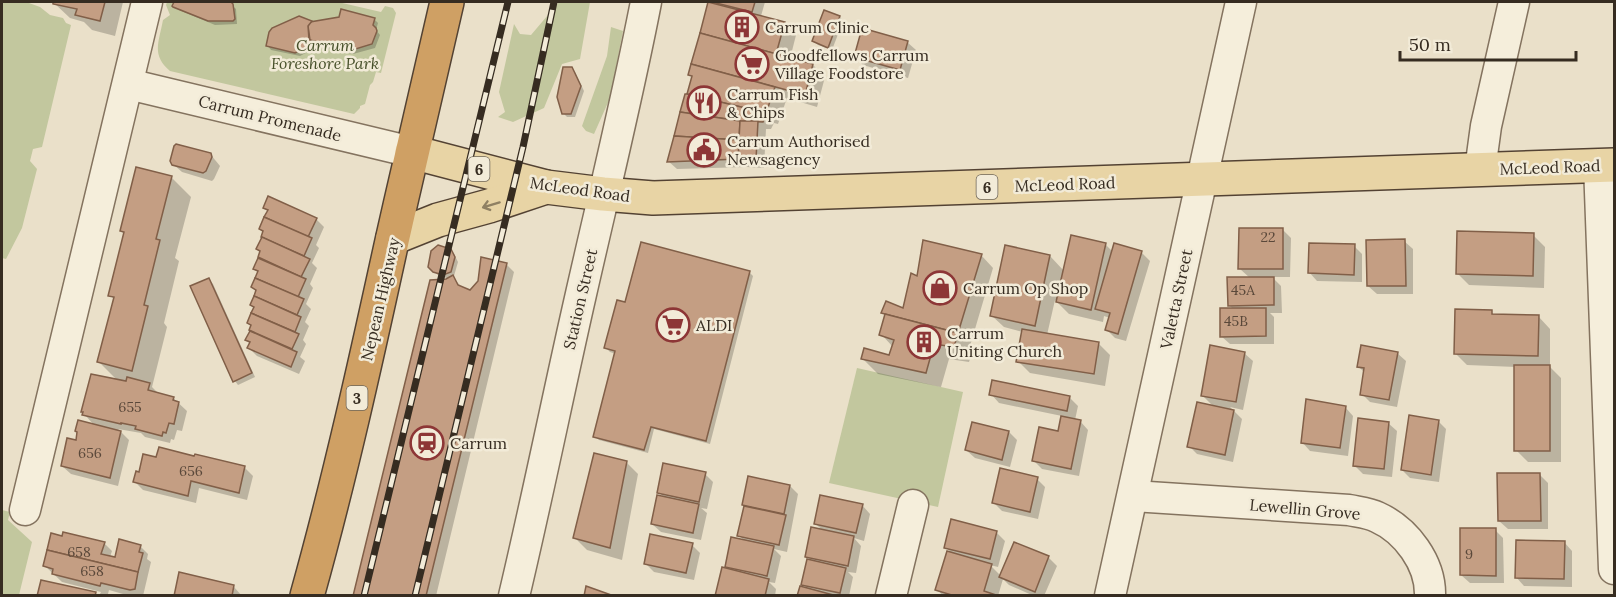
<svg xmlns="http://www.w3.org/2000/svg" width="1616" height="597" font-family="Lora,serif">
<rect width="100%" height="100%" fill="#eae0c9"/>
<g fill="#c2c79e">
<polygon points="2,2 29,3 40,7 50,15 63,18 66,23 71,25 42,147 33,149 30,161 37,169 22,228 6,259 2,258"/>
<path d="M167 2H338L381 12 385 6 393 8 396 13 381 73 376 72 373 82 370 85 365 104 360 106V108L354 114 170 71C151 55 159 42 163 20L170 15 166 5Z"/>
<polygon points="559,2 590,2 580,59 562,64 544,108 513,122 498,117 505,112 499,92 514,24 520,34 531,35"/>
<polygon points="611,27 623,31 610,98 594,134 586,131 582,126 607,56"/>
<polygon points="857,368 963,392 938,507 829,483"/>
<polygon points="2,510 10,512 8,520 32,542 19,595 2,595"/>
</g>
<g fill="#0003">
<polygon points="55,2 123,2 115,36 92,30 84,22 70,18 54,3"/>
<polygon points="175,2 228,2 236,9 237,24 215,25 179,10 175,6"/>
<polygon points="709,2 765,2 761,16 784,23 796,35 790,59 813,65 825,77 817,107 787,98 778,124 774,123 771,129 766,129 764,168 747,167 677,169 668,161 693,97 693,78 690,75"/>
<polygon points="825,12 840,17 843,21 832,50 818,45 814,41"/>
<polygon points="374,19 378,23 376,30 380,35 375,48 353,54 319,46 300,56 271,50 268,46 312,22"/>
<polygon points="907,42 916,50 908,78 863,65 855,57"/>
<polygon points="571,68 575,72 584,91 575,117 567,117 563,113"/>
<polygon points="211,155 220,166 214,179 212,181 182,172 173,164"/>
<polygon points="171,177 191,197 175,258 179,261 164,323 167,327 152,387 157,392 157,394 173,398 187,411 182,431 177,430 174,440 171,439 170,443 145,437 141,433 118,429 129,440 118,486 71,474 62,466 77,442 95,426 84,414 118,381 99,362 115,300 110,295 125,235 121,231"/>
<polygon points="265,208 316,219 324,227 316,245 319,248 312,263 317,268 310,284 313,288 306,304 311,309 305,322 309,326 303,340 306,344 300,357 305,361 299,374 257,356 249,348 251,343 247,340 253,326 249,322 255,308 252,305 257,292 253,287 259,273 255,269 262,253 269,211"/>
<polygon points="1282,229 1291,238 1290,277 1272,277 1281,286 1282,313 1270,313 1274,317 1274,344 1230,344 1221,336 1233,309 1229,305 1250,278 1240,269"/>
<polygon points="1533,235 1545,247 1544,288 1469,285 1457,273"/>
<polygon points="1072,237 1106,245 1113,252 1115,245 1142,253 1150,261 1126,341 1115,338 1107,330 1110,318 1104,316 1103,322 1069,314 1055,300 1047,335 1098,343 1110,355 1105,386 1030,373 1018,361 1023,332 1004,327 991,315 1050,256 1064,271"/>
<polygon points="1404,241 1413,249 1413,294 1377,294 1368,286"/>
<polygon points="1354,246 1362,254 1362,282 1317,281 1309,272"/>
<polygon points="450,250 454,254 458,262 454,276 453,277 463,289 471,292 506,264 514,272 436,596 354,596 452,280 438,275 429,266"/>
<polygon points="981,255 993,268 970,346 973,350 969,362 949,359 941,387 878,374 863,359 890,357 893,347 881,334 886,316 883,313 904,310 918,278"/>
<polygon points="749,272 753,276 710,444 654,429 648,453 599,440 595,436 616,354 610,352 606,348"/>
<polygon points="209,280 213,284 255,377 238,385 235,381"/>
<polygon points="1491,312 1495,316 1538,316 1550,329 1550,367 1561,378 1561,462 1528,462 1516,450 1516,367 1467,365 1455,353"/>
<polygon points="1244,353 1253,361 1243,410 1230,407 1242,419 1233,462 1197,454 1189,446 1214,407 1202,395"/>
<polygon points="1397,353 1406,361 1397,407 1370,402 1362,394 1365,373 1359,367"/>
<polygon points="991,394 1069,397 1078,406 1075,420 1080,421 1088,430 1079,476 1042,469 1034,461 1059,433 1062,416 999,403"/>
<polygon points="1345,407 1353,416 1348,456 1310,451 1302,442"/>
<polygon points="1438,421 1446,429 1439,482 1410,478 1402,470"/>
<polygon points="1388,423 1397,431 1392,477 1363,474 1354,465"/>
<polygon points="1009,432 1017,440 1010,467 975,458 966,450"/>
<polygon points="196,455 245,468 253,476 247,500 199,488 196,503 143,490 135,482 140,474 195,458"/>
<polygon points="626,462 638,474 622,560 587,550 575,538"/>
<polygon points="705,474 713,482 707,509 701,508 707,513 701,540 661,532 652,524 664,498 659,492"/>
<polygon points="1540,475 1548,483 1548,529 1508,529 1499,521"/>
<polygon points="749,477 790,486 798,494 787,552 774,549 781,556 775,583 769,582 776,589 775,596 716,596 731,571 726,566 745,542 739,535"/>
<polygon points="1037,479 1045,487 1038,519 1002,511 994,503"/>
<polygon points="862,505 870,514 864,541 854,538 861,546 856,573 848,572 853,577 849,596 799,596 808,589 803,585 813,562 807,557 823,531 816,524"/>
<polygon points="1495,530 1503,538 1504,583 1470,583 1461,575"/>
<polygon points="996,532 1005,541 998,567 990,565 1001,576 1015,544 1049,558 1057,566 1044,596 1034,596 1009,585 1003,579 998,596 943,596 937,589 953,554 945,547"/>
<polygon points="1564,542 1572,551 1572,587 1524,586 1516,577"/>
<polygon points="104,543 112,551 110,557 116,559 140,546 148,554 147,559 151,562 143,596 130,596 109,590 108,594 115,596 99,596 101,592 62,582 45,566"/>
<polygon points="692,545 700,553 694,580 654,572 645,563"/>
<polygon points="234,587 242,596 175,596"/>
</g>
<g fill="#c49e83" stroke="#815f48" stroke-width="1.5">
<polygon points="53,2 105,2 100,21 75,15 77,9 53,4"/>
<polygon points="174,2 231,2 233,4 235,19 233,21 208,21 173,7 172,6"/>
<polygon points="708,2 785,22 776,54 700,33"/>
<polygon points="712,2 755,2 752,12"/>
<polygon points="341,9 375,18 373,25 376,28 377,31 372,44 349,51 310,40 308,26 310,22 339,17"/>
<polygon points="824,10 840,16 828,48 812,41"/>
<polygon points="299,16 312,21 308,26 309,39 314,43 295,53 266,46 269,32 272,28"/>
<polygon points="862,28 908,41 900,70 854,57"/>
<polygon points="700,33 813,64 805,95 691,64"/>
<polygon points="691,64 775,87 766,113 687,94 692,76 688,75"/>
<polygon points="563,67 572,67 581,86 571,114 562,114 557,97"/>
<polygon points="685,94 687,94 766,113 763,122 740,121 680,112"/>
<polygon points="680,112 740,121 739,140 674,136"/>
<polygon points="740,121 758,121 756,160 738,159"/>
<polygon points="674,136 739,140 738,159 667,162"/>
<polygon points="176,144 211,153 212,157 206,171 203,173 172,165 170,161 174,146"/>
<polygon points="136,167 172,176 156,239 160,240 144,305 148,306 132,371 97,362 114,297 108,296 124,232 120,231"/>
<polygon points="268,196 317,218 308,237 264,217 268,210 263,208"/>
<polygon points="264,217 312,238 304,256 261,237 263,231 259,229"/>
<polygon points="1239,228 1283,228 1283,269 1238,269"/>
<polygon points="1457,231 1534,233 1533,276 1456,274"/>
<polygon points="1071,235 1106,243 1091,310 1056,302"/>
<polygon points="262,237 310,259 301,277 258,257 260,251 256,249"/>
<polygon points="1405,239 1406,286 1367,286 1366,240"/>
<polygon points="923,240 982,254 958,333 881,313 886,301 903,308 911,273 917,276"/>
<polygon points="641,242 750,271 706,441 651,427 644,450 593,437 615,351 604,348 617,300 625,302"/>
<polygon points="1114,243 1142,251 1118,334 1105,330 1110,313 1095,309"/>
<polygon points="1309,243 1355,244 1354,275 1308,273"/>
<polygon points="438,245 451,249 455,257 451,272 443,275 433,272 428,267 431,251"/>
<polygon points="1005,245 1050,255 1035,326 990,316"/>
<polygon points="481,257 507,263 426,596 353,596 430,280 446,279 453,275 458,285 470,290 478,281"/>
<polygon points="258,258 306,279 298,297 255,278 258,271 253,269"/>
<polygon points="1227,277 1274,277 1274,305 1228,306"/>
<polygon points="209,278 252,373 233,382 190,286"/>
<polygon points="255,278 304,299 297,315 254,296 256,290 251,287"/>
<polygon points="254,296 301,317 295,332 251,313 254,307 250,305"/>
<polygon points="1220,308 1266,308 1266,336 1220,337"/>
<polygon points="1455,309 1492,310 1492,314 1539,315 1538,356 1454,354"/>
<polygon points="251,313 299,334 292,349 249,330 251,325 247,323"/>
<polygon points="885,314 958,333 954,347 934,344 926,373 861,359 864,348 889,355 894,340 879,335"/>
<polygon points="1022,329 1099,342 1094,374 1016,362"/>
<polygon points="250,331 297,352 291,367 247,348 250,342 245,340"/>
<polygon points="1210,345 1245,352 1236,402 1201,396"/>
<polygon points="1361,345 1398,352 1389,400 1360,395 1364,368 1357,367"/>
<rect x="1514" y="365" width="36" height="86"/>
<polygon points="91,374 126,381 127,377 150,383 148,390 174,397 173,400 179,402 174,424 169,423 166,433 163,432 162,436 135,429 136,426 121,423 121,424 82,415 83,412 81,412"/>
<polygon points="992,380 1070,396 1067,411 989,395"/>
<polygon points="1306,399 1346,406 1340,448 1301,443"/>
<polygon points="1197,402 1234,410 1225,455 1187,447"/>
<polygon points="1409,415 1439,420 1431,475 1401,470"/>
<polygon points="1061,416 1081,420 1071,469 1032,461 1039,427 1058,431"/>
<polygon points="1358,418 1389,422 1384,469 1353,466"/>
<polygon points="78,420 121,431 110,478 61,466 67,438 76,440 77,432 75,431"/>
<polygon points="972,422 1009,431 1002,460 965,450"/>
<polygon points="159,447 194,456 195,454 245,466 239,493 191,481 188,496 133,482 136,471 139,472 143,454 156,457"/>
<polygon points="594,453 627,461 610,548 573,538"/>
<polygon points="663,463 706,472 699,502 657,493"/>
<polygon points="1000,468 1038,477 1030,512 992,503"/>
<polygon points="1497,473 1540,473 1541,521 1498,521"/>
<polygon points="748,476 790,485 784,514 742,505"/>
<polygon points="657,495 699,504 693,533 651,524"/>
<polygon points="820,495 863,504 856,533 814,524"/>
<polygon points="744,506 786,515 779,545 737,536"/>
<polygon points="951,519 997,531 990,559 944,548"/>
<polygon points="811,527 854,536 848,566 805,557"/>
<polygon points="1460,528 1496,528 1496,576 1460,575"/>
<polygon points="63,532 105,542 101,554 115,557 119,539 141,545 139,552 143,553 138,572 47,550 51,533 62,536"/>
<polygon points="650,534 693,543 686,573 644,564"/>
<polygon points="731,537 774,546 767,576 725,567"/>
<polygon points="1516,540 1565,541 1564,579 1515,578"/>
<polygon points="1014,542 1049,556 1035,592 999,577"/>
<polygon points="47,550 138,572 135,589 130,590 101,583 100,586 52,574 53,569 43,566"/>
<polygon points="947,551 992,564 984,591 999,596 955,596 935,590"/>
<polygon points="807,559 846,568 840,593 801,585"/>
<polygon points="722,567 769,579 765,596 715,596"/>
<polygon points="179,572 234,585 232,596 174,596"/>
<polygon points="41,580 96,592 95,596 37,596"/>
<polygon points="586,586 614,596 584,596"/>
<polygon points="800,586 837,596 797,596"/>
</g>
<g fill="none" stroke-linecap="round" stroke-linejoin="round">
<g stroke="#84735f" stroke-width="33">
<g id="minor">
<polyline points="128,84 412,152"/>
<polyline points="1599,165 1614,569"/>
<polyline points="1480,170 1486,126 1514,2"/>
<path d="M1133 496 1349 510C1358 512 1369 513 1377 517 1406 530 1431 563 1430 596"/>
<polyline points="25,510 147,2"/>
<path d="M514 596C538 495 558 395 581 294 603 197 627 100 646 2"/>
<polyline points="891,596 913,505"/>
<polyline points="1110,596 1241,2"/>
</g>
</g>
<g stroke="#534233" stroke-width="36">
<g id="major">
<polyline points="412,152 546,187 603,194 653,198 1614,165"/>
<polyline points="393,238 438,220 489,206 546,187"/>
</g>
</g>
<g stroke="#534233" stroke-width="36">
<path id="highway" d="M307 596C340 478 366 360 392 241 410 161 429 81 447 2"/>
</g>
<use href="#minor" stroke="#f5eedb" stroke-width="30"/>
<use href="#major" stroke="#e8d4a5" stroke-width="33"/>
<use href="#highway" stroke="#cfa064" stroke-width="33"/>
<g stroke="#362c21" stroke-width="7">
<g id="rail">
<polyline points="364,596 508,2"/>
<polyline points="415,596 523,147 554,2"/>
</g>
</g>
<use href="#rail" stroke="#f2ebd8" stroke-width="4.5" stroke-dasharray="14" stroke-linecap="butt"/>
</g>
<defs><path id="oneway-shaft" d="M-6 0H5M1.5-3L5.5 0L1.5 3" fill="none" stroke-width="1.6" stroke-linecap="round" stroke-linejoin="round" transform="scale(1.5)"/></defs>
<use stroke="#8f8063" href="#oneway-shaft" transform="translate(491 205) rotate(163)"/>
<defs>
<g id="building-ring" transform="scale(1.725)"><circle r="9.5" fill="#f2ebd8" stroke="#8d3636" stroke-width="1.5"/><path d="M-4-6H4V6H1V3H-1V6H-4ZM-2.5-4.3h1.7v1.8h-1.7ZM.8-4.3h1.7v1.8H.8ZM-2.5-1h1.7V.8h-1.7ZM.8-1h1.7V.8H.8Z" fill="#8d3636"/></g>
<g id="supermarket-ring" transform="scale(1.725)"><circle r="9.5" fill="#f2ebd8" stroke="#8d3636" stroke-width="1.5"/><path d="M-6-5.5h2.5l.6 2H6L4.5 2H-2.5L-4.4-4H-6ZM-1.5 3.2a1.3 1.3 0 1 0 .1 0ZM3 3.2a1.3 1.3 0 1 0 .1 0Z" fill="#8d3636"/></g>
<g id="restaurant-ring" transform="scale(1.725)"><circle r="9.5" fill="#f2ebd8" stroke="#8d3636" stroke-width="1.5"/><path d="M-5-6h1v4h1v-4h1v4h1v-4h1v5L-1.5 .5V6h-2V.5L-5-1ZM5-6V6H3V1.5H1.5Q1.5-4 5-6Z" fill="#8d3636"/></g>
<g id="civic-ring" transform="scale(1.725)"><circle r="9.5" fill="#f2ebd8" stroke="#8d3636" stroke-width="1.5"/><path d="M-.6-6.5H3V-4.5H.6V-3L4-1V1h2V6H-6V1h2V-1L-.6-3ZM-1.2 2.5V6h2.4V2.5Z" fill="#8d3636"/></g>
<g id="shop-ring" transform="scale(1.725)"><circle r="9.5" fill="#f2ebd8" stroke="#8d3636" stroke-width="1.5"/><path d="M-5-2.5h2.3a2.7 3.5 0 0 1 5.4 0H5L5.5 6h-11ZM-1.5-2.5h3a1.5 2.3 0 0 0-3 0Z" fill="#8d3636"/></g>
<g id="station-ring" transform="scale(1.725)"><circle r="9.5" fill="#f2ebd8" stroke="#8d3636" stroke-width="1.5"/><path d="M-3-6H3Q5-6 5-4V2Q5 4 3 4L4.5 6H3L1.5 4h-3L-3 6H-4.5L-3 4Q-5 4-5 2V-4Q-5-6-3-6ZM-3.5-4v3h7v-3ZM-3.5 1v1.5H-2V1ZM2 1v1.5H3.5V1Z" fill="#8d3636"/></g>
</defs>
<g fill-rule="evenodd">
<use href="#building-ring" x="742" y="27"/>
<use href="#supermarket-ring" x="752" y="64"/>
<use href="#restaurant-ring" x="704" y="103"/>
<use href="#civic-ring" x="704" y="150"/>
<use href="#shop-ring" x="940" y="288"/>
<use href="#supermarket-ring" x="673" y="325"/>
<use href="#building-ring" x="924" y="342"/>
<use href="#station-ring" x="427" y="443"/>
</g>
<g text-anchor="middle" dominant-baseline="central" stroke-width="5" stroke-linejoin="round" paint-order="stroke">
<g font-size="14" fill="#5a483a">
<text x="1268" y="237">22</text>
<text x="1243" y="290">45A</text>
<text x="1236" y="321">45B</text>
<text x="130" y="407">655</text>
<text x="90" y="453">656</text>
<text x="191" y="471">656</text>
<text x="79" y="552">658</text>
<text x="1469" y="554">9</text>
<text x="92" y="571">658</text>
</g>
<g fill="#f2ebd8" stroke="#6e6558" stroke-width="1.5">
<rect x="468.5" y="157" width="21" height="24" rx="4.5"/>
<rect x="976.5" y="175" width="21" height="24" rx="4.5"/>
<rect x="346.5" y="386" width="21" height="24" rx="4.5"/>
</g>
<g font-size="15" font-weight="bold" fill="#362c21">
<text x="479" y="169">6</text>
<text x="987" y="187">6</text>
<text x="357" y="398">3</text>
</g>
<g font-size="16" fill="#362c21" stroke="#f2ebd8" text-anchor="start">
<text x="765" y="27">Carrum Clinic</text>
<text x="775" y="55">Goodfellows Carrum<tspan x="775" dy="18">Village Foodstore</tspan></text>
<text x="727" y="94">Carrum Fish<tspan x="727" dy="18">&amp; Chips</tspan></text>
<text x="727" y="141">Carrum Authorised<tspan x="727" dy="18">Newsagency</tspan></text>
<text x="963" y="288">Carrum Op Shop</text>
<text x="696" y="325">ALDI</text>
<text x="947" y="333">Carrum<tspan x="947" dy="18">Uniting Church</tspan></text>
<text x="450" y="443">Carrum</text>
</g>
<g font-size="16" font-style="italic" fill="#47502a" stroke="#f2ebd8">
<text x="325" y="45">Carrum<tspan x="325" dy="18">Foreshore Park</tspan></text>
</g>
<g font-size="16" fill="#362c21" stroke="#f2ebd8">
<text transform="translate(270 118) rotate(14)">Carrum Promenade</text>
<text transform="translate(1550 167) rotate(-2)">McLeod Road</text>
<text transform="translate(1065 184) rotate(-2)">McLeod Road</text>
<text transform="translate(580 189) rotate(8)">McLeod Road</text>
<text transform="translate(380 299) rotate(-77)">Nepean Highway</text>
<text transform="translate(580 299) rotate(-77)">Station Street</text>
<text transform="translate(1176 299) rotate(-78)">Valetta Street</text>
<text transform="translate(1305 509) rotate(5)">Lewellin Grove</text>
</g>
</g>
<rect width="1616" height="597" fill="none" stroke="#362c21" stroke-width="6"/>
<path d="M1400 51v9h176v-9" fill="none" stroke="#362c21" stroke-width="3"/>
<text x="1409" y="51" font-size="18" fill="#362c21" stroke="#f2ebd8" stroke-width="4.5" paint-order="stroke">50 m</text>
</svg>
